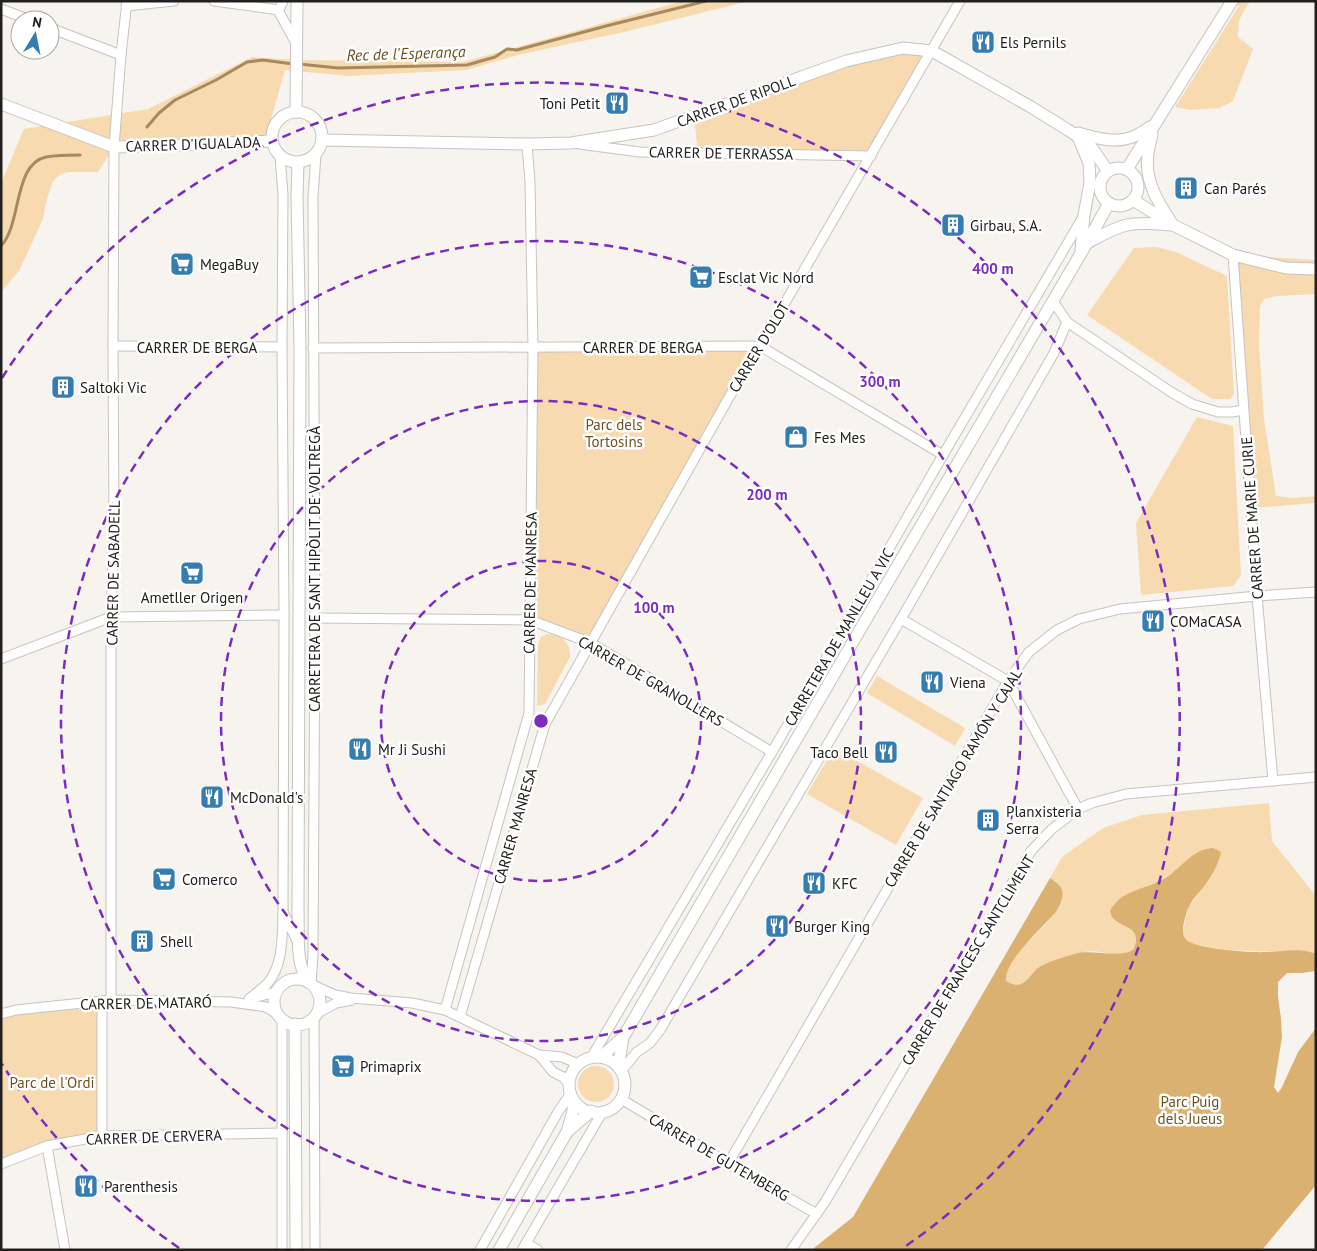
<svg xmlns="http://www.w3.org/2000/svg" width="1317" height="1251" font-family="'PT Sans',sans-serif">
<rect width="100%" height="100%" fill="#f7f4ef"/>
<g fill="#f7daaf">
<polygon points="683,1 750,1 624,32 518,55 466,70 349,76 285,70 266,137 114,147 98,172 69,172 61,174 53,181 47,199 43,219 19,271 1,292 1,183 24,129 148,109 252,57 297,60 463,62"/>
<polygon points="1231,1 1250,1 1239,20 1238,37 1253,49 1233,101 1220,108 1191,110 1175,107 1239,6"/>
<polygon points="903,48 932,51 871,156 698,153 694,117"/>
<polygon points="1156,247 1176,252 1227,276 1234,394 1230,399 1212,399 1087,315 1134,248"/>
<polygon points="1237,249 1264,257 1316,260 1316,294 1277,296 1264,299 1260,306 1259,345 1264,419 1276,496 1293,498 1316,496 1316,503 1255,508"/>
<polygon points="760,346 591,643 530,620 533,347"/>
<polygon points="1197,417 1233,426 1241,575 1233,586 1141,595 1136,523"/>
<path d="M547 634C561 634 571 643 570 657L545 704 537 706 538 644 541 637Z"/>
<polygon points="877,676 965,728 955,746 867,693"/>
<polygon points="834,748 923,798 896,845 807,794"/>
<path d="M1269 803 1272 841 1316 896V954L1313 953 1229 950 1191 944 1185 938 1183 931 1188 908 1213 874 1219 859 1172 873 1159 881 1124 896 1117 922C1125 926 1136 929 1136 939 1135 963 1104 951 1091 951 1082 952 1068 956 1060 958 1050 963 1040 971 1030 977 1028 979 1024 983 1021 984 1016 986 1011 984 1006 982 1006 979 1006 976 1006 974 1012 948 1066 916 1062 892 1061 885 1055 882 1050 878L1062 857 1103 828 1142 815Z"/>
<polygon points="102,1001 102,1136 47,1146 1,1164 1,1014"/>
<circle cx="596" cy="1084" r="18"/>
</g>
<path fill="#dbb172" d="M1213 848 1221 852C1218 866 1211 878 1202 889 1195 897 1188 905 1186 915 1184 921 1181 932 1185 938 1190 949 1253 953 1266 952 1283 952 1300 947 1316 954V971L1302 973H1287L1278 982V997L1281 1019 1282 1037 1274 1087 1278 1093 1282 1087 1298 1052 1316 1028V1185L1262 1250H817L814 1248 853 1217 1050 878C1053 880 1057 883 1060 886 1066 894 1060 906 1055 913 1043 926 1010 958 1007 973 1006 974 1006 981 1006 981 1011 984 1016 986 1021 984 1028 981 1032 973 1038 968 1046 962 1064 957 1074 954 1089 948 1126 960 1134 948 1134 948 1136 942 1136 941 1137 928 1124 927 1116 921 1112 918 1111 915 1110 911 1113 905 1117 901 1122 897 1135 889 1152 886 1165 878 1182 868 1192 849 1213 848Z"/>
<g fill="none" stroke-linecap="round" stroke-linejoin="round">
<g stroke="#a7895c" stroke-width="3">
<polyline points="299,64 338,68 467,65 495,57 507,49 517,50 606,26 706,1"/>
<polyline points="147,127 159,113 175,100 216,80 247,62 263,60 293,64"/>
<path d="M1 246C22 224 13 164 46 157 57 155 69 155 80 155"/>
</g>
<g stroke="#c7c3bf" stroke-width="11">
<g id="minor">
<polyline points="214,1 279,10"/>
<polyline points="283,1 279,10 280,14 296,43"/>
<polyline points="126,6 174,1"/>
<polyline points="1,9 30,20"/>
<polyline points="50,28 121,55"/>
<polyline points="579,144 640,152 871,156"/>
<polyline points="1233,255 1257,596 1273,781"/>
<polyline points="1053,301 1067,322 1171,392 1192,404 1218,412 1232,412 1243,410"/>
<polyline points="113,346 282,347"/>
<polyline points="313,348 760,346 943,455"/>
<polyline points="315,618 530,620 591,643 772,752"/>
<polyline points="901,619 1008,681 1078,809"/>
<polyline points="1,659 111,617 284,615"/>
<polyline points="284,914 298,943"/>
<polyline points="311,984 313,955 315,618 313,197 316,155"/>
<polyline points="313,985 335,995 351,998 412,1003 445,1010 539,1055 562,1057 578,1064"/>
<polyline points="253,998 276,992"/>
<path d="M249 999C255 994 262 989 267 984 284 965 282 935 283 912L284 615 282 347 283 195 280 156"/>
<polyline points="111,1000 111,617 114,525 113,346 114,147 121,55 127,1"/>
<polyline points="102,1001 102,1136"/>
<polyline points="445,1010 529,713 533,347 530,182 527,144"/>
<polyline points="1,1014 16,1010 111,1000 231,1002 266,1007 277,1014"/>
<polyline points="316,1014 336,1003 352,1000"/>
<polyline points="314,1017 315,1250"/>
<polyline points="460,1017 545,724 745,369 760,346 960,1"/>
<polyline points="282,1019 282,1250"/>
<polyline points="539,1055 553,1072 563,1077 569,1084"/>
<polyline points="591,1058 772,752 943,455 1083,217"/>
<polyline points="621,1071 637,1052 650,1043 660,1030 901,619 1054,353 1067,322"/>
<polyline points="621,1099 715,1155 728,1164 817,1214"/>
<polyline points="47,1146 65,1250"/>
<polyline points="1,1164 47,1146 102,1136 282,1133"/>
<polyline points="728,1164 1008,681 1029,652 1057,630 1079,619 1120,609 1257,596 1316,592"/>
<polyline points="526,1243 538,1250"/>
<polyline points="480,1250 558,1112 571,1093"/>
<polyline points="522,1250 603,1111"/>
<polyline points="791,1250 825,1202 1031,851 1052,829 1078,809 1092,803 1126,794 1316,777"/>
</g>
</g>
<g stroke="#c7c3bf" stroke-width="13">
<g id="tertiary">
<polyline points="1,104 114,147 163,146 272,141"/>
<circle cx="297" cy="137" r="25"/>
<polyline points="296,112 297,1"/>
<path d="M1078 133C1096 138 1118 145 1137 135 1141 133 1146 130 1150 127"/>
<path d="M1152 134C1151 140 1149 146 1148 153 1144 179 1157 201 1171 222"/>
<polyline points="1079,139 1089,163 1090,183 1084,215 1081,250"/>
<polyline points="322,140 527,144 571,143 654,130 846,61 903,48 932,51 1031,107 1068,130 1089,144 1108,171"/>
<path d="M298 163 297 196 300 347 298 910C299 932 295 963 308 982"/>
<circle cx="1119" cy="187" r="19"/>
<polyline points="1127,169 1232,1"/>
<polyline points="1133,200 1173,225 1233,255 1286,268 1316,269"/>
<path d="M1087 243C1100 236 1113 228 1127 225 1141 222 1157 224 1171 225"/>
<circle cx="297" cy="1002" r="23"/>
<polyline points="295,1024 296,1250"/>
<polyline points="601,1057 623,1037 628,1029 868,616 1087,243 1109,203"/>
<circle cx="597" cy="1085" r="28"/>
<polyline points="619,1068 620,1056 623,1037"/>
<polyline points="567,1132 591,1111"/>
<polyline points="499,1250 567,1132 573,1111 573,1099"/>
</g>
</g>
<use href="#minor" stroke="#fff" stroke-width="9"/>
<use href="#tertiary" stroke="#fff" stroke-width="11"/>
</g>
<g fill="none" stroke="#7b2cbf" stroke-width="2.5" stroke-dasharray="9 6">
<circle cx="541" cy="721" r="160"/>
<circle cx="541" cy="721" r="320"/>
<circle cx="541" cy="721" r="480"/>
<path d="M179 1248A639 639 0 0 1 2 1064M2 378A639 639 0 1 1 903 1248"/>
</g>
<defs>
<g id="restaurant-square" transform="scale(1.25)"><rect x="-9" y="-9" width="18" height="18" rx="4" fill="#357cb1" stroke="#fff"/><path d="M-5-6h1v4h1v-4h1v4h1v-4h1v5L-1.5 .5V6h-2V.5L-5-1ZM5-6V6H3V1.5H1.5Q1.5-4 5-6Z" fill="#fff"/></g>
<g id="building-square" transform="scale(1.25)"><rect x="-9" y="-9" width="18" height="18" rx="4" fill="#357cb1" stroke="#fff"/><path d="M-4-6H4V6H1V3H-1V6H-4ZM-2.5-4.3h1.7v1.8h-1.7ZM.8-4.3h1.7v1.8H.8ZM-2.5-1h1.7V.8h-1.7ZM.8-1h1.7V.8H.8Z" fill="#fff"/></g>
<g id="supermarket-square" transform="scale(1.25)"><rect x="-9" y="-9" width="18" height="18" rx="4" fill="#357cb1" stroke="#fff"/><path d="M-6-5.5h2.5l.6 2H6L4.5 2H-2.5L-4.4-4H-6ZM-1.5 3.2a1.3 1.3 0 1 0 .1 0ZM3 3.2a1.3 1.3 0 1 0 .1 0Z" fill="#fff"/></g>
<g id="shop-square" transform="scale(1.25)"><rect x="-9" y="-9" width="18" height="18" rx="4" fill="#357cb1" stroke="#fff"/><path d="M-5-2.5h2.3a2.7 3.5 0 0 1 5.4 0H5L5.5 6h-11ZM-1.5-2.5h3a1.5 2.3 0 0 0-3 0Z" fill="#fff"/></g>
</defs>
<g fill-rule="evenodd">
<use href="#restaurant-square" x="983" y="42"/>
<use href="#restaurant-square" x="617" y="103"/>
<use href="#building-square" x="1186" y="188"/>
<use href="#building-square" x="953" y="225"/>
<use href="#supermarket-square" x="182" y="264"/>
<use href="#supermarket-square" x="701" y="277"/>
<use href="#building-square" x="63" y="387"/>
<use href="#shop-square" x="796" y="437"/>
<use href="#supermarket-square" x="192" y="573"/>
<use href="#restaurant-square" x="1153" y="621"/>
<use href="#restaurant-square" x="932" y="682"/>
<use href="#restaurant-square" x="360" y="749"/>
<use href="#restaurant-square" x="886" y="752"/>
<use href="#restaurant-square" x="212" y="797"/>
<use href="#building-square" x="988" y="820"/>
<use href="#supermarket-square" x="164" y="879"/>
<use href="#restaurant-square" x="814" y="883"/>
<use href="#restaurant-square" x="777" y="926"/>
<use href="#building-square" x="142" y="941"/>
<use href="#supermarket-square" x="343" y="1066"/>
<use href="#restaurant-square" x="86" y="1186"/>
</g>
<g text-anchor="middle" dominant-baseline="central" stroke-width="5" stroke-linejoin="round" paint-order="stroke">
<g font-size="15" fill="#21201e" stroke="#fff" text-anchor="start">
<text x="1000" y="42">Els Pernils</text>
<text x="600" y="103" text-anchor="end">Toni Petit</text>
<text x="1204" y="188">Can Parés</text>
<text x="970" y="225">Girbau, S.A.</text>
<text x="200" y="264">MegaBuy</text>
<text x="718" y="277">Esclat Vic Nord</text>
<text x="80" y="387">Saltoki Vic</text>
<text x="814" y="437">Fes Mes</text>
<text x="192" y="597" text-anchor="middle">Ametller Origen</text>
<text x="1170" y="621">COMaCASA</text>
<text x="950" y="682">Viena</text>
<text x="378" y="749">Mr Ji Sushi</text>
<text x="868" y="752" text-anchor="end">Taco Bell</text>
<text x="230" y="797">McDonald's</text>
<text x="1006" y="811">Planxisteria<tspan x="1006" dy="17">Serra</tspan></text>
<text x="182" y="879">Comerco</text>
<text x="832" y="883">KFC</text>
<text x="794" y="926">Burger King</text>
<text x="160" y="941">Shell</text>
<text x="360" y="1066">Primaprix</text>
<text x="104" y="1186">Parenthesis</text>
</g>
<g font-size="15" fill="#21201e" stroke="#fff">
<text transform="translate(736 101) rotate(-20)">CARRER DE RIPOLL</text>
<text transform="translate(193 144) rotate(-2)">CARRER D'IGUALADA</text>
<text transform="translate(721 153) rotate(1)">CARRER DE TERRASSA</text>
<text x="197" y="347">CARRER DE BERGA</text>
<text x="643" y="347">CARRER DE BERGA</text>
<text transform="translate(759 347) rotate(-59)">CARRER D'OLOT</text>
<text transform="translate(1252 518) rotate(-94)">CARRER DE MARIE CURIE</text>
<text transform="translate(314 569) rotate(-90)">CARRETERA DE SANT HIPÒLIT DE VOLTREGÀ</text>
<text transform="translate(113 573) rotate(-89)">CARRER DE SABADELL</text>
<text transform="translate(530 583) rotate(-89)">CARRER DE MANRESA</text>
<text transform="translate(839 637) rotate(-60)">CARRETERA DE MANLLEU A VIC</text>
<text transform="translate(651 681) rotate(30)">CARRER DE GRANOLLERS</text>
<text transform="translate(953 778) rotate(-59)">CARRER DE SANTIAGO RAMÓN Y CAJAL</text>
<text transform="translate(515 826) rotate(-74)">CARRER MANRESA</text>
<text transform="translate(968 960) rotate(-59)">CARRER DE FRANCESC SANTCLIMENT</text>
<text transform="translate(146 1003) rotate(-1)">CARRER DE MATARÓ</text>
<text transform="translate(154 1137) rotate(-2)">CARRER DE CERVERA</text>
<text transform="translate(719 1157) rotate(30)">CARRER DE GUTEMBERG</text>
</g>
<g font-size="15" fill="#6e5121" stroke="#fff">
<text x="614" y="424">Parc dels<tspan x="614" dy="17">Tortosins</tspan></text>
<text x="52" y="1082">Parc de l'Ordi</text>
<text x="1190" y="1101">Parc Puig<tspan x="1190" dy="17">dels Jueus</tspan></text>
</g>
<g font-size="16" font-style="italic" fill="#6c4f1f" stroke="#fff">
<text transform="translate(406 53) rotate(-2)">Rec de l'Esperança</text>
</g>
</g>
<circle cx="541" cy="721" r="8" fill="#7b2cbf" stroke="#fff" stroke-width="2.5"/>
<g font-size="15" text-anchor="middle" font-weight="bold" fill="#7b2cbf" stroke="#fff" stroke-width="5" stroke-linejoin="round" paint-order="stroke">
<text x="993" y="274">400 m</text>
<text x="880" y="387">300 m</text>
<text x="767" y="500">200 m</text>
<text x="654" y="613">100 m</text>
</g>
<rect width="1317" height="1251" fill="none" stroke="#21201e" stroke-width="5"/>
<g transform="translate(35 35) rotate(10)"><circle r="24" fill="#ffffff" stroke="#a6a6a5"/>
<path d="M0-4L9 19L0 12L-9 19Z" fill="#357cb1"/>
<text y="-8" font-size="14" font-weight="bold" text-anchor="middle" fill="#21201e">N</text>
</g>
</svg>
